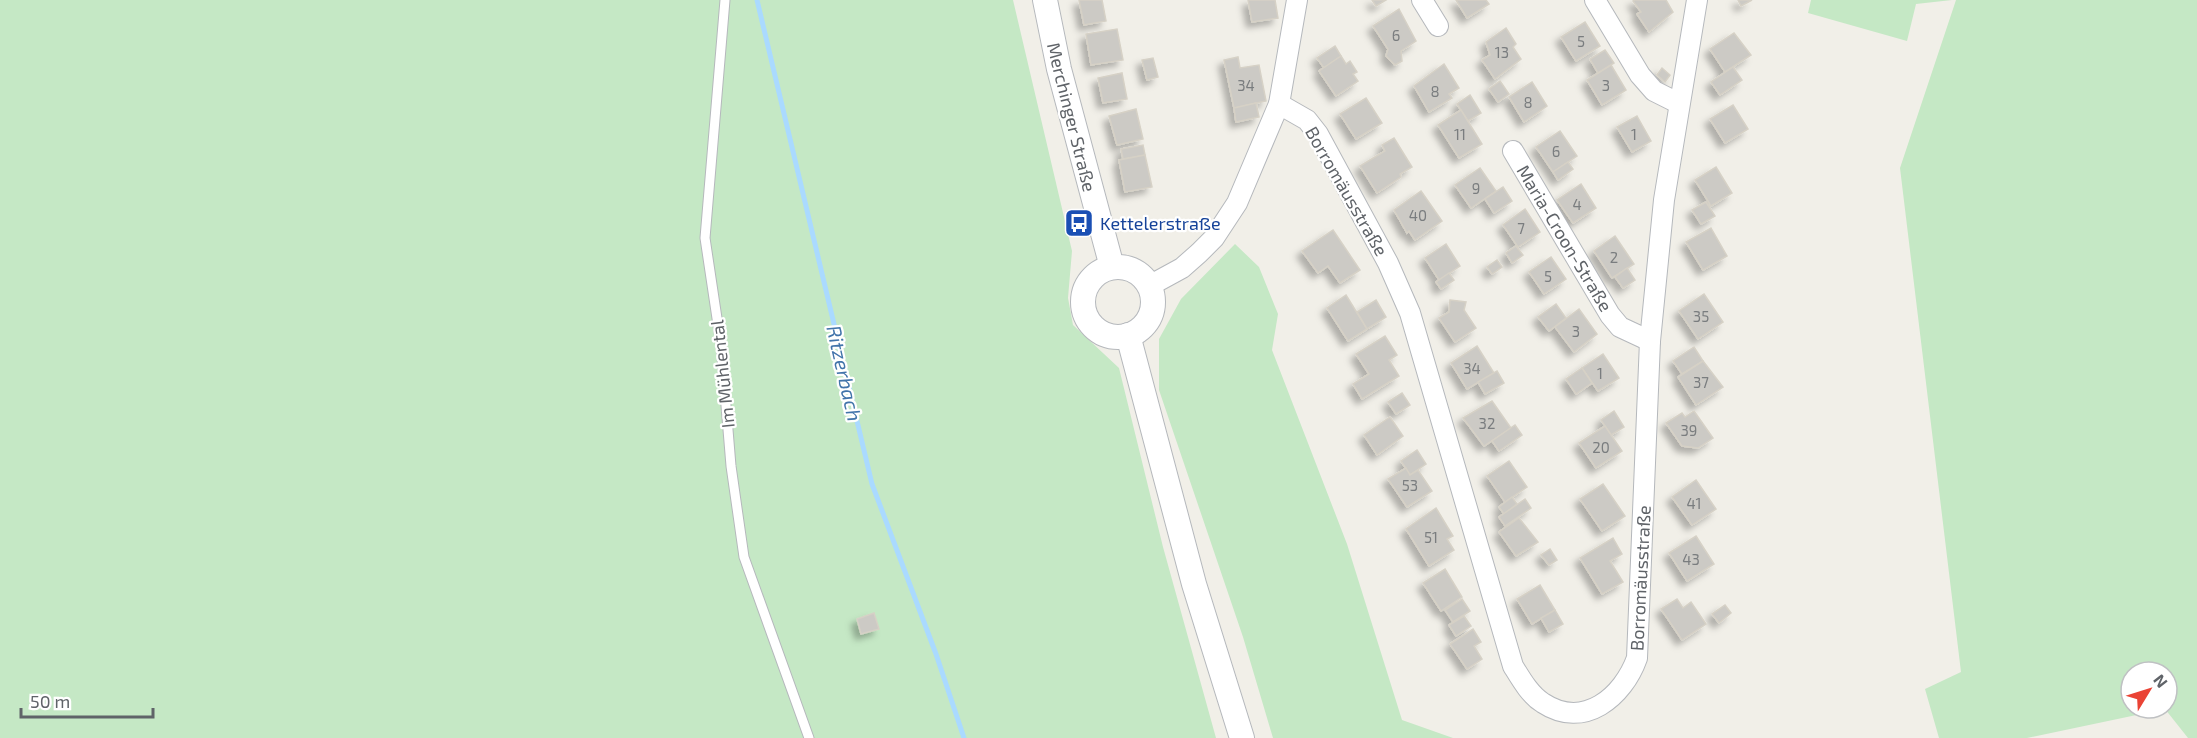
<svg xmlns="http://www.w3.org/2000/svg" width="2197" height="738" font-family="'Exo 2',sans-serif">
<defs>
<filter id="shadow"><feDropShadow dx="-5.5" dy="5.5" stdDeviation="3" flood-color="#0004"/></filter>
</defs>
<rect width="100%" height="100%" fill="#f1efe8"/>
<g fill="#c5e8c5" fill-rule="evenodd">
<polygon points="0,0 1013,0 1072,251 1068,298 1073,325 1119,368 1163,547 1216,738 0,738"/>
<polygon points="1811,0 1952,0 1916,4 1907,41 1808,13"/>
<path d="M1956 0H2197V738H2188L2165 709 2027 738H1939L1925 689 1961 672 1900 168ZM2131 672H2167V708H2131Z"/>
<polygon points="1235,244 1259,267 1278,314 1272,350 1347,544 1402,720 1453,738 1273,738 1243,637 1159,390 1159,339 1181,299"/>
</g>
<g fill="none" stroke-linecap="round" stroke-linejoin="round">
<polyline stroke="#aadaff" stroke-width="5" points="757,0 872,484 936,654 964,738"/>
</g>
<g fill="#cccac5" stroke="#d6d1c6" stroke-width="1.5" filter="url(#shadow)">
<polygon points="1079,0 1102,0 1106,21 1084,25"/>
<polygon points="1248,0 1275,0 1278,18 1252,22"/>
<polygon points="1372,0 1386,0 1376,6"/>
<polygon points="1456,0 1486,0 1489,4 1467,18"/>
<polygon points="1635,0 1666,0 1673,12 1649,32 1637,14 1641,12 1633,1"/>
<polygon points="1738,0 1752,0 1741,6"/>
<polygon points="1399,9 1416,41 1401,51 1402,61 1395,65 1386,56 1388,49 1373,26"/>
<polygon points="1585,22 1600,46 1576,61 1561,37"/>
<polygon points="1506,28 1516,44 1513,47 1521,59 1495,79 1482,60 1490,55 1486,42"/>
<polygon points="1117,29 1123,60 1091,65 1086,34"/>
<polygon points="1734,33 1751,55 1725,72 1710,49"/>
<polygon points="1335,46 1341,56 1324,68 1317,58"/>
<polygon points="1605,50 1614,63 1598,73 1590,59"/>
<polygon points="1341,56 1346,64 1350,61 1357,72 1353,74 1358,81 1336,96 1319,71"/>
<polygon points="1238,57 1240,68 1259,65 1266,101 1234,108 1224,60"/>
<polygon points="1153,58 1158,77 1147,80 1142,60"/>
<polygon points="1444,64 1459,88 1449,94 1452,98 1429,112 1414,86"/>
<polygon points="1611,65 1626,90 1602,105 1587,80"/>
<polygon points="1733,67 1742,80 1720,95 1711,82"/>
<polygon points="1662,68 1670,75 1665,82 1657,75"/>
<polygon points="1122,73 1127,99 1103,103 1098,78"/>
<polygon points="1500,81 1509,94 1498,102 1489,89"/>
<polygon points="1532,82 1547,106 1524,122 1509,97"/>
<polygon points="1470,95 1481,113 1468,121 1457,104"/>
<polygon points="1366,98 1382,123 1356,139 1340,114"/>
<polygon points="1256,103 1259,117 1236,122 1234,108"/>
<polygon points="1733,105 1748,129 1725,143 1710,119"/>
<polygon points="1136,109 1143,139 1117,145 1109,116"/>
<polygon points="1461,110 1482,144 1459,158 1438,125"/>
<polygon points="1637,116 1651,141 1632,152 1617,127"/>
<polygon points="1560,131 1577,156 1553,172 1536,147"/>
<polygon points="1394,138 1412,167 1400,174 1401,177 1377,193 1360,166 1385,151 1382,145"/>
<polygon points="1143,145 1145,155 1123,159 1121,149"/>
<polygon points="1145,155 1152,187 1125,192 1119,160"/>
<polygon points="1568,162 1573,169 1558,180 1553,172"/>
<polygon points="1716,167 1732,193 1711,206 1695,180"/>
<polygon points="1480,168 1496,191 1471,208 1455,185"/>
<polygon points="1581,184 1596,208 1573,223 1557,200"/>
<polygon points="1503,187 1512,201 1494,213 1485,199"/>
<polygon points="1421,191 1442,221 1415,240 1409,231 1407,233 1394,210"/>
<polygon points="1706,202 1715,216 1701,224 1692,210"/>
<polygon points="1525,209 1540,232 1518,247 1503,225"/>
<polygon points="1711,228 1727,256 1703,270 1686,242"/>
<polygon points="1333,230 1360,270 1340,283 1328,266 1318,273 1302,251"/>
<polygon points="1615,236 1634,264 1612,278 1594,251"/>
<polygon points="1446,244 1460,266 1439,280 1425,258"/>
<polygon points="1516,246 1523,255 1512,263 1506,253"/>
<polygon points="1551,257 1566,279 1544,294 1529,272"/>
<polygon points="1497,260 1502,267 1492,274 1487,267"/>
<polygon points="1627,268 1635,280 1623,288 1615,277"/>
<polygon points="1449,273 1454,280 1441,289 1436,282"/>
<polygon points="1704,294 1723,322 1698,339 1679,311"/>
<polygon points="1346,295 1367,329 1348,341 1327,308"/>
<polygon points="1376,300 1386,317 1367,329 1357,312"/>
<polygon points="1450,300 1466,302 1464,310 1476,328 1455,342 1439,318 1449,312"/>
<polygon points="1556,304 1566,318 1549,331 1538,317"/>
<polygon points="1579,309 1597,334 1574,352 1555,327"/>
<polygon points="1385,336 1397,355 1389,360 1399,376 1362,399 1353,384 1369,374 1356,354"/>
<polygon points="1477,346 1494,373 1467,389 1451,363"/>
<polygon points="1694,347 1703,361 1682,374 1673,361"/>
<polygon points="1603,354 1619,378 1598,391 1582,368"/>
<polygon points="1703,361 1723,387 1696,405 1678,377"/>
<polygon points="1582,368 1592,383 1576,394 1566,379"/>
<polygon points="1497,371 1504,383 1485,394 1478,382"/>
<polygon points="1402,393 1410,405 1396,414 1388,402"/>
<polygon points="1492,401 1511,428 1484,446 1463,418"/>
<polygon points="1614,411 1624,427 1611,435 1601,420"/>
<polygon points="1694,411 1713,438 1698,448 1682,446 1666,423 1682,413 1685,417"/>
<polygon points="1390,417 1403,436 1377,455 1364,435"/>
<polygon points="1515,425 1522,435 1499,451 1492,441"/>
<polygon points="1605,426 1622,451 1596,468 1579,443"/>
<polygon points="1417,450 1426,464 1410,475 1401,461"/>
<polygon points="1509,461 1527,487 1505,502 1487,476"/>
<polygon points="1406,468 1410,475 1418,470 1432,491 1407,507 1388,479"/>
<polygon points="1696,480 1716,509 1692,525 1672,497"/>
<polygon points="1603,484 1625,516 1602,531 1580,499"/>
<polygon points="1512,497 1517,504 1504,514 1499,507"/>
<polygon points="1525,499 1531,508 1505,526 1499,517"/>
<polygon points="1436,508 1453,536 1447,539 1454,550 1429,566 1406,529"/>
<polygon points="1519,518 1538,542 1516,556 1499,532"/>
<polygon points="1696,536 1714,564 1687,581 1669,553"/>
<polygon points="1613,538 1622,554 1610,561 1623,582 1602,594 1580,558"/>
<polygon points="1550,549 1557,560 1549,565 1541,555"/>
<polygon points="1445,569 1462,597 1441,611 1423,583"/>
<polygon points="1540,585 1555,610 1532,624 1517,599"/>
<polygon points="1462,599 1470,611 1453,622 1445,610"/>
<polygon points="1677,599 1683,608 1691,602 1706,624 1682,640 1661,609"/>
<polygon points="1725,605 1731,613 1719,623 1712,614"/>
<polygon points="1555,610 1563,624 1549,632 1541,618"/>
<polygon points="874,613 879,629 861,634 857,619"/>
<polygon points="1464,616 1471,626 1456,636 1449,625"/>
<polygon points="1473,629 1481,642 1474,646 1482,659 1467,669 1450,644"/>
</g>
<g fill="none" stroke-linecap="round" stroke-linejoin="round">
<g stroke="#b5b8bc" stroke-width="11">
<polyline id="service" points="725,0 705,238 721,345 731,466 744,557 809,738"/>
</g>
<g stroke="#b5b8bc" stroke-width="22">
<g id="minor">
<polyline points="1422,0 1438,26"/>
<polyline points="1595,0 1640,75 1654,91 1678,103"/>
<path d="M1279 104 1307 120 1318 134 1388 263 1410 313 1513 666C1521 679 1530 695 1543 703 1584 730 1623 697 1637 658L1650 341 1664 200 1697 0"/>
<polyline points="1513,151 1610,315 1620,327 1650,341"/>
<polyline points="1149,286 1182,268 1199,253 1214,238 1237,203 1279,104 1297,0"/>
</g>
</g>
<g stroke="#b5b8bc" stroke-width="26">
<g id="tertiary">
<polyline points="1045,0 1059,69 1112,267"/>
<circle cx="1118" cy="302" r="35"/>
<polyline points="1128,335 1194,584 1242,738"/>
</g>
</g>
<use href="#service" stroke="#fff" stroke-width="9"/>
<use href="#minor" stroke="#fff" stroke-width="20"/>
<use href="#tertiary" stroke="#fff" stroke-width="24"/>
</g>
<defs>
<g id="bus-square" transform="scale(1.5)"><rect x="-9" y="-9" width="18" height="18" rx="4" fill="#1a4fb4" stroke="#fff"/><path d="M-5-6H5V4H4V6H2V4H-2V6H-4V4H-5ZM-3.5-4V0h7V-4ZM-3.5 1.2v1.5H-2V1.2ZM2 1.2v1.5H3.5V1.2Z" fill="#fff"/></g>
</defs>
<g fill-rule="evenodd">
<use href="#bus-square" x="1079" y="223"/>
</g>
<g text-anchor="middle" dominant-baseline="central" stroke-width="4.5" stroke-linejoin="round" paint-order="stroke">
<g font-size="15" fill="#7a7d7f">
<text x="1396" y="35">6</text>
<text x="1581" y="41">5</text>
<text x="1502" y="52">13</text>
<text x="1246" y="85">34</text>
<text x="1606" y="85">3</text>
<text x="1435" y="91">8</text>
<text x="1528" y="102">8</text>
<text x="1460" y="134">11</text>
<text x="1634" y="134">1</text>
<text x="1556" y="151">6</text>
<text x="1476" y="188">9</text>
<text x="1577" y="204">4</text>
<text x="1418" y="215">40</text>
<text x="1521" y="228">7</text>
<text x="1614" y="257">2</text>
<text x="1548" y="276">5</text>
<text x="1701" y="316">35</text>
<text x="1576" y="331">3</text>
<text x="1472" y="368">34</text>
<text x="1600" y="373">1</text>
<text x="1701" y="382">37</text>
<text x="1487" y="423">32</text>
<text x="1689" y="430">39</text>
<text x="1601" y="447">20</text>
<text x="1410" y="485">53</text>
<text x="1694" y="503">41</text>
<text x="1431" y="537">51</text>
<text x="1691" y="559">43</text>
</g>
<g font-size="18" fill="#5f6368" stroke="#fff">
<text transform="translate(1072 117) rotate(76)">Merchinger Straße</text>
<text transform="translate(1347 191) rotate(60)">Borromäusstraße</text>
<text transform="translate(1565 238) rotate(59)">Maria-Croon-Straße</text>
<text transform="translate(722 374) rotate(-96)">Im Mühlental</text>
<text transform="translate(1640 578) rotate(-87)">Borromäusstraße</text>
</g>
<g font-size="18" fill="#164399" stroke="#fff" text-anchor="start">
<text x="1100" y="223">Kettelerstraße</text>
</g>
<g font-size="20" font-style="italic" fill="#4174aa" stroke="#fff">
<text transform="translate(845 373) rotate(77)">Ritzerbach</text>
</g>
</g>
<g transform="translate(2149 690) rotate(52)"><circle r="28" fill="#ffffff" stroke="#bfc1c3" stroke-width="1.5"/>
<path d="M0-4.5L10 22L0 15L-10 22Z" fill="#ea4335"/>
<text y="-9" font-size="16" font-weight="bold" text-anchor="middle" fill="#5f6368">N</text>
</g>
<path d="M21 708v9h132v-9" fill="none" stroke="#5f6368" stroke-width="3"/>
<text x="30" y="708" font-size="18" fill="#5f6368" stroke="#ffffff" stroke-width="4.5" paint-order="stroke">50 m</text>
</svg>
